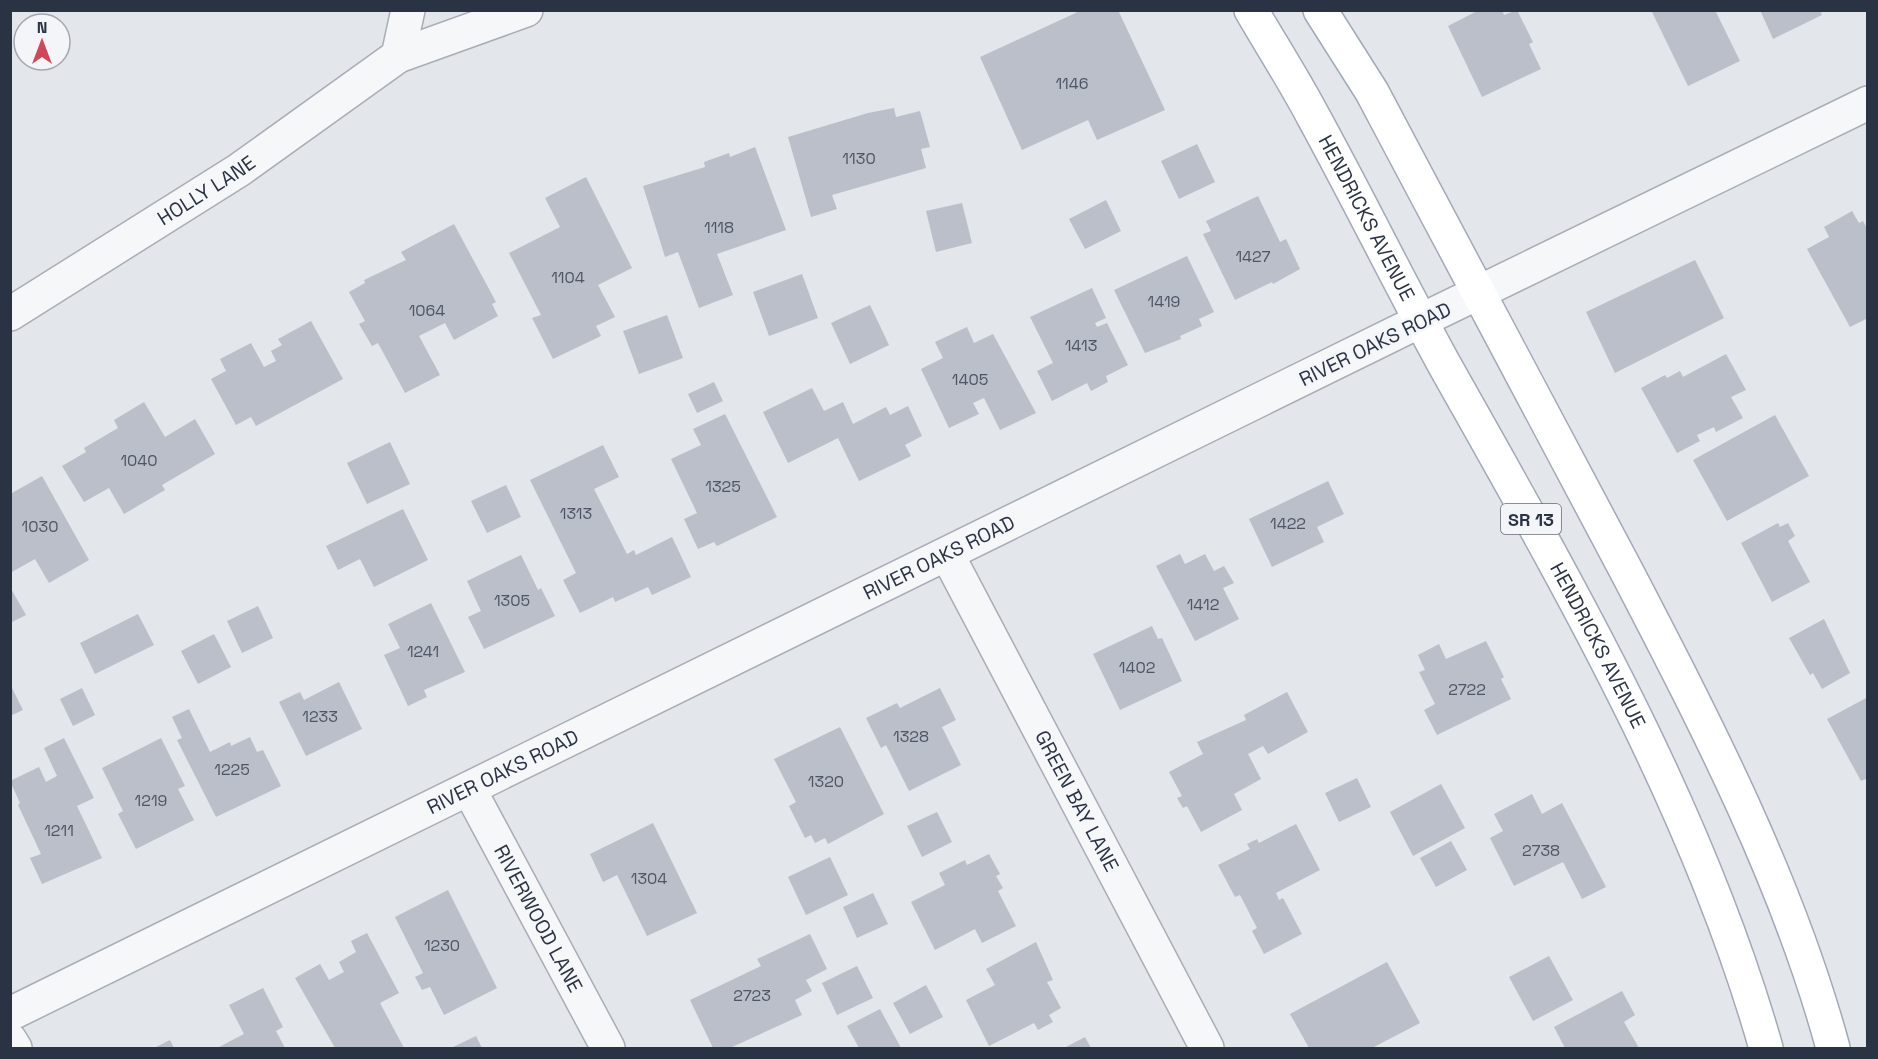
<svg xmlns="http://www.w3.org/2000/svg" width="1878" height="1059" font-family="'Space Grotesk',sans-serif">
<rect width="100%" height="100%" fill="#e3e6eb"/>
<g fill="#babfc9">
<polygon points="1082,10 1118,10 1165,110 1097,140 1088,120 1022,150 980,57"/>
<polygon points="1479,10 1502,10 1504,15 1517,10 1533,42 1529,44 1541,69 1482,97 1448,26"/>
<polygon points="1651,10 1715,10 1740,61 1688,86"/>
<polygon points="1760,10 1820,10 1822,15 1773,39"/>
<polygon points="894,108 896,117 920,111 930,147 921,149 926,168 832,195 837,209 811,217 788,137 868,113"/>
<polygon points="1197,144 1215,182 1179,199 1161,161"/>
<polygon points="755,147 786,230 717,254 733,295 699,308 678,252 665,257 643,186 705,167 704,162 729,153 730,157"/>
<polygon points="586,177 632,268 598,285 615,317 596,326 601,336 553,359 532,318 541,315 509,253 560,227 545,198"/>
<polygon points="1258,196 1280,242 1286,239 1300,269 1273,284 1272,282 1235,300 1203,234 1211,231 1206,221"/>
<polygon points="1106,200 1121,231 1085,249 1069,219"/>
<polygon points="962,203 972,243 936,252 926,211"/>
<polygon points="1852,211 1859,223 1863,221 1868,230 1868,318 1850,327 1807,249 1829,237 1824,227"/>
<polygon points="454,224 496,302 492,304 498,316 454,340 445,323 419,336 440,375 405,393 378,343 372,346 359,324 365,321 349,292 365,283 364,280 406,260 401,252"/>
<polygon points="1187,256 1214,312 1199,319 1202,326 1180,336 1181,339 1145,353 1114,290"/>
<polygon points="1695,260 1724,318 1615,373 1586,312"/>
<polygon points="802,274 818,318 769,336 753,292"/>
<polygon points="1092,288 1106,318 1095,323 1097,327 1107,323 1128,365 1106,376 1108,382 1091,391 1087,383 1052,401 1037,371 1053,363 1030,317"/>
<polygon points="870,305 889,345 850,364 831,323"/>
<polygon points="667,315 683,358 639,374 623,331"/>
<polygon points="311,321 343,379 256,426 251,417 236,425 211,379 226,371 220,359 251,343 264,367 276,361 271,351 282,345 278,339"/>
<polygon points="967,327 974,343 993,334 1036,413 1000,430 984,398 973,403 979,414 949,428 921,369 943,358 935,342"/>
<polygon points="1726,354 1746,390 1731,397 1743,418 1716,432 1714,427 1697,435 1700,441 1677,453 1641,388 1665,375 1667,378 1680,371 1683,377"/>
<polygon points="714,382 723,401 697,413 688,394"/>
<polygon points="812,388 824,411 843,402 853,424 886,407 890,415 908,406 922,436 905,445 911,456 859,481 838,438 788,463 763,412"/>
<polygon points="144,402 165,437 195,419 215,454 162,485 165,490 124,514 109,488 84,502 62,466 86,452 84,448 118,428 114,420"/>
<polygon points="725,414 777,517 717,546 714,542 698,549 684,519 697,513 671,459 701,445 693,429"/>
<polygon points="1775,415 1809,476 1727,521 1693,460"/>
<polygon points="390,442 410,484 367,504 347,463"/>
<polygon points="603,445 619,477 594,489 627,554 634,550 636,555 672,537 691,577 652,595 648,587 615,602 613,597 580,613 563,580 576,573 530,480"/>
<polygon points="42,476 89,560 49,583 35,559 10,573 10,490 12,493"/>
<polygon points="1328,481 1344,514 1317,527 1324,542 1272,567 1249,519"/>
<polygon points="506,485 521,517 487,533 471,501"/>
<polygon points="403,509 428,560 374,587 360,559 338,570 326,546"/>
<polygon points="1778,523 1780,527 1788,523 1795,536 1788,541 1810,582 1772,602 1741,543"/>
<polygon points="1180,554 1185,564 1205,554 1214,571 1224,566 1234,583 1223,588 1239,619 1195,641 1156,566"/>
<polygon points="521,555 538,590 541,588 555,616 484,649 468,617 481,611 467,581"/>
<polygon points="10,587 26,615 10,623"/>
<polygon points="431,603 465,672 424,690 427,697 408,706 384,655 400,648 388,624"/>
<polygon points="258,606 273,638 242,653 227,621"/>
<polygon points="138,614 154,645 95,674 80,643"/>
<polygon points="1824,619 1850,673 1822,689 1813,673 1810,675 1789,638"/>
<polygon points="1152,626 1158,639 1162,638 1182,681 1120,710 1093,654"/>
<polygon points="214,634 231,667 198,684 181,651"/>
<polygon points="1486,641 1504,677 1501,679 1511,699 1437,735 1424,710 1435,704 1419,672 1425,670 1418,655 1439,644 1446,659"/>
<polygon points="339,682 362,729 306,756 279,702 300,692 304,700"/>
<polygon points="10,684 23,710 10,716"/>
<polygon points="82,688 95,715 73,726 60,699"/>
<polygon points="940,688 956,720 942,727 961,765 909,791 886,745 881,748 866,718 897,703 900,708"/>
<polygon points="1287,692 1308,732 1268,754 1263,746 1248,754 1261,779 1234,794 1242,810 1201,832 1187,806 1183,808 1177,798 1182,796 1169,772 1203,754 1197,742 1246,720 1244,715"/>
<polygon points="1868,697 1868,778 1861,781 1827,719"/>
<polygon points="189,709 210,752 230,742 231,746 250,737 257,752 263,750 281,786 216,817 177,740 182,738 172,717"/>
<polygon points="840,727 884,814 828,844 825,838 815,843 811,835 805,838 789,806 796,802 774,759"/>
<polygon points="64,738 94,798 77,806 102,858 42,884 30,858 41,854 18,805 20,803 10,781 39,767 46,782 57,776 44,748"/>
<polygon points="161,738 185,786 178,789 194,820 136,849 118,814 123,811 102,768"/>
<polygon points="1357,778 1371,807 1339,822 1325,793"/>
<polygon points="1441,784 1465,828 1413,856 1390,812"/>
<polygon points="1532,794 1542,814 1562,803 1606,887 1582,899 1563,862 1514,886 1490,838 1503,831 1494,814"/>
<polygon points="937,812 952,842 922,857 907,826"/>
<polygon points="653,823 697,913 647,936 617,875 603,882 590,854"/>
<polygon points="1296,824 1320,870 1276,893 1279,900 1283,898 1302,934 1264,954 1252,931 1257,928 1240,895 1235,897 1218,865 1250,849 1247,844 1257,839 1259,843"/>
<polygon points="1451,841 1467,870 1436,887 1420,858"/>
<polygon points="989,854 1000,874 996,876 1003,888 998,891 1016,926 982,943 975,929 935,950 911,902 945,885 939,873 965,860 967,865"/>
<polygon points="830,857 848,895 806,915 788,877"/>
<polygon points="448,890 497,988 444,1015 430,987 422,990 415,977 423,973 395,917"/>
<polygon points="873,893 888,924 857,938 843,907"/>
<polygon points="367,933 399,993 380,1003 404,1048 335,1048 295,978 320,964 329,980 344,972 339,962 356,952 351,941"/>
<polygon points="810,934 827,969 806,980 812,991 795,1000 802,1015 730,1048 713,1048 690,1000 761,966 757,959"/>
<polygon points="1036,942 1053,980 1047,982 1061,1008 1049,1015 1053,1022 1038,1030 1034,1023 989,1046 966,1000 995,985 986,969"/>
<polygon points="1549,956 1573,1000 1533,1021 1509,977"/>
<polygon points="1387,962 1420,1023 1372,1048 1309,1048 1290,1014"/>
<polygon points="857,966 873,998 837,1015 822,983"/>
<polygon points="926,985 943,1017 910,1034 893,1003"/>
<polygon points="263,988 283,1027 276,1031 285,1048 217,1048 244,1034 229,1005"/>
<polygon points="1622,991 1635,1015 1624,1022 1639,1048 1565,1048 1554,1027"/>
<polygon points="880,1009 901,1048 859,1048 847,1026"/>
<polygon points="476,1036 482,1048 451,1048"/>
<polygon points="1085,1037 1091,1048 1064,1048"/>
<polygon points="170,1040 174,1048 154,1048"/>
</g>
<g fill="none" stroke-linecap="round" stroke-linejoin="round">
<g stroke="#a8adb6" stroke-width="36">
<g id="minor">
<polyline points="398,56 408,10"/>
<path id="s1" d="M10 314 239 170 398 56 526 10"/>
<path id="s2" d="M947 554 1207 1048"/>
<path id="s3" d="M469 789 608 1048"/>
<path id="s4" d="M10 1014 1420 321"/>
<polyline points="10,1040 15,1048"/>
</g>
</g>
<g stroke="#a8adb6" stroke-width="36">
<polyline id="tertiary" points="1420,321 1868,103"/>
</g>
<g stroke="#a2aab7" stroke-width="36">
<g id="primary">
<path id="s5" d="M1251 10C1272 46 1294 80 1313 116 1358 198 1399 282 1444 364 1567 583 1697 805 1766 1048"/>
<path d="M1320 10 1372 92C1457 253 1544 413 1628 574 1707 726 1788 882 1833 1048"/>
</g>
</g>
<use href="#minor" stroke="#f6f7f9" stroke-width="33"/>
<use href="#tertiary" stroke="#f6f7f9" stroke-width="33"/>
<use href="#primary" stroke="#fff" stroke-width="33"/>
</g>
<g text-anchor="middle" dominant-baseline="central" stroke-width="5" stroke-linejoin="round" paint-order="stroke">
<g font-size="16" fill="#4e5665">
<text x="1072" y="83">1146</text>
<text x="859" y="158">1130</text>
<text x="719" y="227">1118</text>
<text x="1253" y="256">1427</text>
<text x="568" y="277">1104</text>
<text x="1164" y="301">1419</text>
<text x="427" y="310">1064</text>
<text x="1081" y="345">1413</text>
<text x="970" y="379">1405</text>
<text x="139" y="460">1040</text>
<text x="723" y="486">1325</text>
<text x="576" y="513">1313</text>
<text x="1288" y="523">1422</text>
<text x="40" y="526">1030</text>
<text x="512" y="600">1305</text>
<text x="1203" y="604">1412</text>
<text x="423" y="651">1241</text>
<text x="1137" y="667">1402</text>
<text x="1467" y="689">2722</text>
<text x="320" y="716">1233</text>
<text x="911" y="736">1328</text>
<text x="232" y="769">1225</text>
<text x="826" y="781">1320</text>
<text x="151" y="800">1219</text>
<text x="59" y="830">1211</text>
<text x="1541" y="850">2738</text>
<text x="649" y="878">1304</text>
<text x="442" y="945">1230</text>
<text x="752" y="995">2723</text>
</g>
<rect fill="#f3f5f8" stroke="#666d7a" stroke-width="1.5" x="1501" y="504" width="60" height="30" rx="4.5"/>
<g font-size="18" font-weight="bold" fill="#2a3344">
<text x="1531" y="519">SR 13</text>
</g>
<g font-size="20" fill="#2a3344" stroke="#f3f5f8">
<text stroke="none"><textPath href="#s1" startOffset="232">HOLLY LANE</textPath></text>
<text stroke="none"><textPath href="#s5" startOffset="238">HENDRICKS AVENUE</textPath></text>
<text transform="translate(1375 344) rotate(-26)">RIVER OAKS ROAD</text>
<text stroke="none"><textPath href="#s4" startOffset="1035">RIVER OAKS ROAD</textPath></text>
<text stroke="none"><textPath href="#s5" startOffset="724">HENDRICKS AVENUE</textPath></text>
<text stroke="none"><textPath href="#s4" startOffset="549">RIVER OAKS ROAD</textPath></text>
<text stroke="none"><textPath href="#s2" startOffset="279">GREEN BAY LANE</textPath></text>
<text stroke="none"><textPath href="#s3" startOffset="147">RIVERWOOD LANE</textPath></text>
</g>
</g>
<rect width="1878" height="1059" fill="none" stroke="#2a3344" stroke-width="24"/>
<g transform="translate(42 42)"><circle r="28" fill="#f3f5f8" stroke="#a3a7b0" stroke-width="1.5"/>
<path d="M0-4.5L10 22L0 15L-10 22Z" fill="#d04857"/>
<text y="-9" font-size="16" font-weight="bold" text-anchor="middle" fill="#2a3344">N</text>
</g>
</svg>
